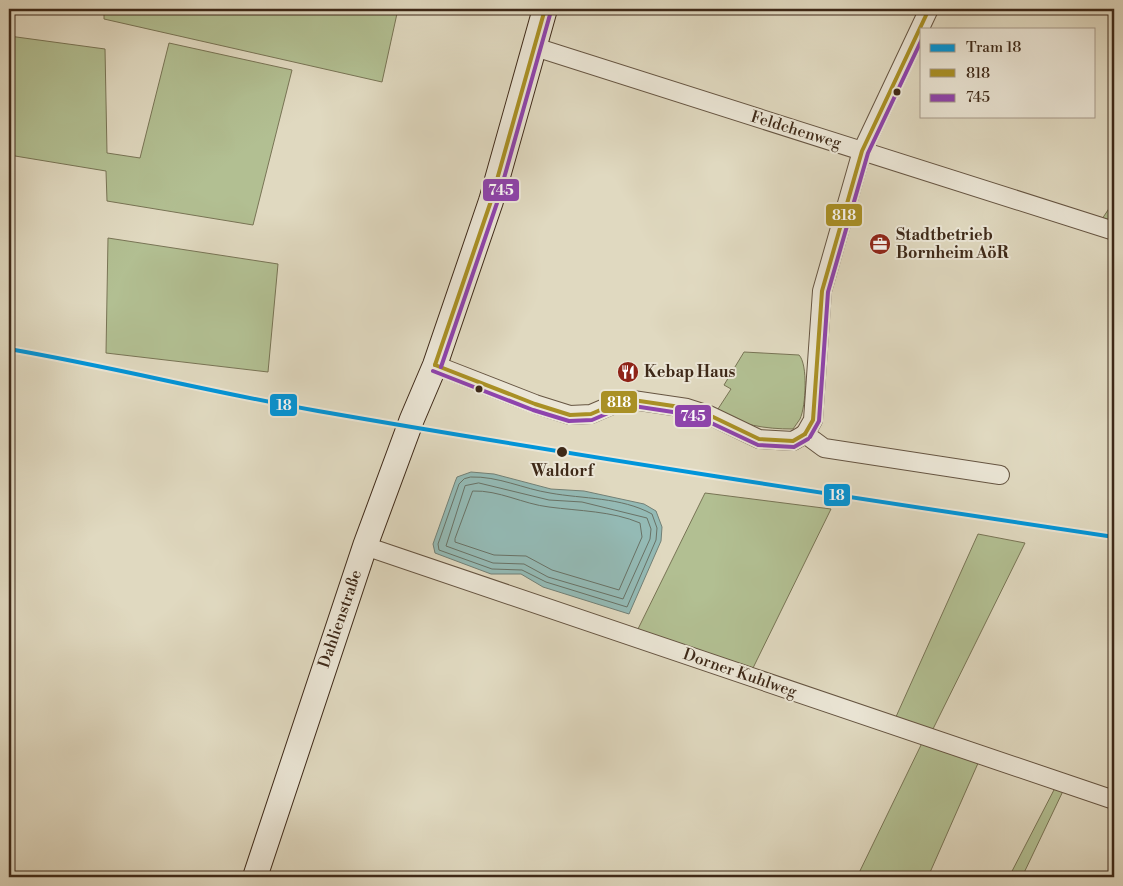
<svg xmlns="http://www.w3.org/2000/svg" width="1123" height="886" font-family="'Libre Bodoni',serif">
<rect width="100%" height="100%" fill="#e0d9c0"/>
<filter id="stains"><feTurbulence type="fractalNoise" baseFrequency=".004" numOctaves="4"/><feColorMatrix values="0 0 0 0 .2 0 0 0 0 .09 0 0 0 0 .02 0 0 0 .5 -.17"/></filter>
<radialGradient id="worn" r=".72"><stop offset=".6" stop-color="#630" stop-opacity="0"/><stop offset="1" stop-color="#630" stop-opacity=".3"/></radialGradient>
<g fill="#b2bf92" stroke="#787455">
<polygon points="104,9 398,9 382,82 104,19"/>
<polygon points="9,36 105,49 107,153 140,158 169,43 292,70 253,225 107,201 106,171 9,155"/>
<polygon points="1114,201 1114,226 1100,222"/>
<polygon points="108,238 278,264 268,372 106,353"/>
<path d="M744 352 799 355C808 364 806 406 800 419 798 422 795 426 793 429 765 429 741 425 716 412L731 389 724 385Z"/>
<polygon points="705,493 831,509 753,668 692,651 637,631"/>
<polygon points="978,534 1025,543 931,733 895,719"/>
<polygon points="922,743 979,761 928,877 857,877"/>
<polygon points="1056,786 1064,789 1022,877 1009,877"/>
</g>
<polygon fill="#94bab5" stroke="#728076" points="471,472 494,474 551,489 584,491 644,504 656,511 662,527 661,541 629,614 543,587 521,574 491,574 435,553 433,544 455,482 457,477"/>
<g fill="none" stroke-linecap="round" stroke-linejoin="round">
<g stroke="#697266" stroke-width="1">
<path d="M471 477C498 476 524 489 550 493 583 499 621 497 652 514L657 528 656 540 627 607 546 582 522 570 492 569 439 550 438 544 459 484 464 479Z"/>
<polygon points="479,483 549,500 582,502 647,518 651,529 650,539 623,599 548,577 524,564 493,563 446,546 465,486"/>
<path d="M473 491C499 490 523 504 549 507 579 511 612 511 640 523L642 537 619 590 552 570 526 556 494 555 455 542V539Z"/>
</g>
<g stroke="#665542" stroke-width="20">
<g id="street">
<polyline points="535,47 1114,231"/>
<polyline points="435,365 535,404 570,415 591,414 626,399 687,408 709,415 759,439 793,441 805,434"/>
<polyline points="805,434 813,420 822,291 862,151 929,9"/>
<polyline points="805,434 824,448 1000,475"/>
<polyline points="365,546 1114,800"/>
</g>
</g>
<g stroke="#3e2918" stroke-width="26">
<polyline id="secondary" points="255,877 365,546 412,419 435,365 491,201 545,9"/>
</g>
<use href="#street" stroke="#ebe6d6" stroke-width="18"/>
<use href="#secondary" stroke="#ebe6d6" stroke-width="24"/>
<g stroke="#ebe6d6" stroke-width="8">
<g id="bus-1">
<polyline points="435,365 535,404 570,415 591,414 626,399 687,408 709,415 759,439 793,441 805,434"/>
<polyline points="435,365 491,201 545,9"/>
<polyline points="805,434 813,420 822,291 862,151 929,9"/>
</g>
</g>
<g stroke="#ebe6d6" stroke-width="8">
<g id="bus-2">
<polyline points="441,367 497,203 551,11"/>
<polyline points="433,371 533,410 569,421 592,420 627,405 686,414 707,421 758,445 794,447 808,439"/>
<polyline points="810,437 819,421 828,292 868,153 922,39"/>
</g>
</g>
<use href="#bus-1" stroke="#a99025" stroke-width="4"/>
<use href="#bus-2" stroke="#8e44ad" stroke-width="4"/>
<g stroke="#ebe6d6" stroke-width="8">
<path id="tram-1" d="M9 349C113 367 215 393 318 411 583 457 848 497 1114 537"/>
</g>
<use href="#tram-1" stroke="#0095da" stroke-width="4"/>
</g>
<defs>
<g id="office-disc" transform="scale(1.125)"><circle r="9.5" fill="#8f2418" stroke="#ebe6d6"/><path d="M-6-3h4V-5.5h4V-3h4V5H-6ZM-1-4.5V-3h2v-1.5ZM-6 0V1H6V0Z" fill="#fff"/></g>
<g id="restaurant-disc" transform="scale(1.125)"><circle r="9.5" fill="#8f2418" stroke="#ebe6d6"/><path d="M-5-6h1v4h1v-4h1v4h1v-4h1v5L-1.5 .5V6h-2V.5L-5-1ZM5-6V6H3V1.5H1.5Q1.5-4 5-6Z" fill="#fff"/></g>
</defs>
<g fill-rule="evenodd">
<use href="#office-disc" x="880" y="244"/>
<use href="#restaurant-disc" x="628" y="372"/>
</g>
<g fill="#3e2918" stroke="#ebe6d6" stroke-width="2">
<circle cx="897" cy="92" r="4.5"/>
<circle cx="479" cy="389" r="4.5"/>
<circle cx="562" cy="452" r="6"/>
</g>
<g text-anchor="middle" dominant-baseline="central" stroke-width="4" stroke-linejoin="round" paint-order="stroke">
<g font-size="16" fill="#3e2918" stroke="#ebe6d6">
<text transform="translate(796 130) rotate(17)">Feldchenweg</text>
<text transform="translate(340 619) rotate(-71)">Dahlienstraße</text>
<text transform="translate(740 673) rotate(19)">Dorner Kuhlweg</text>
</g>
<g font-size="16" font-weight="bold" fill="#3e2918" stroke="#ebe6d6" text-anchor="start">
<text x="896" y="235">Stadtbetrieb<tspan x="896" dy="18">Bornheim AöR</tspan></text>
<text x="644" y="372">Kebap Haus</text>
</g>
<g font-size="16" font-weight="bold" fill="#3e2918" stroke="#ebe6d6">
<text x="562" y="471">Waldorf</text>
</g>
</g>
<g stroke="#ebe6d6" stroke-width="2">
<rect x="482" y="178" width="38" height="24" rx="5" fill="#8e44ad"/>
<rect x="825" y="203" width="38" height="24" rx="5" fill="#a99025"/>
<rect x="600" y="390" width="38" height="24" rx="5" fill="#a99025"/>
<rect x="269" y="393" width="29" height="24" rx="5" fill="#0095da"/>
<rect x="674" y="404" width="38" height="24" rx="5" fill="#8e44ad"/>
<rect x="823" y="483" width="28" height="24" rx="5" fill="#0095da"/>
</g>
<g font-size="14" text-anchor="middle" font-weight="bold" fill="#fff">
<text x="501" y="195">745</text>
<text x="844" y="220">818</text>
<text x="619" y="407">818</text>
<text x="284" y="410">18</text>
<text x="693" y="421">745</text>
<text x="837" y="500">18</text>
</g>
<rect width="1123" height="886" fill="none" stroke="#e0d9c0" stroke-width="30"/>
<rect x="10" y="10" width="1103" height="866" fill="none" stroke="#3e2918" stroke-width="2.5"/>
<rect x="15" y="15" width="1093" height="856" fill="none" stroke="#3e2918"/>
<rect x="920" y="28" width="175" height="90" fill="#ebe6d6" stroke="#a69a8a"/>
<rect x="930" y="44" width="25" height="8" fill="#0095da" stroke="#a69a8a"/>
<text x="966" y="52" font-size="15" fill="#3e2918">Tram 18</text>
<rect x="930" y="69" width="25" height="8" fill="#a99025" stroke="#a69a8a"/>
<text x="966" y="78" font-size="15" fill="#3e2918">818</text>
<rect x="930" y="94" width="25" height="8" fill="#8e44ad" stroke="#a69a8a"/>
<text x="966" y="102" font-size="15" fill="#3e2918">745</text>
<rect width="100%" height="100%" filter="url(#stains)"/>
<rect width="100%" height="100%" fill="url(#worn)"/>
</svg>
